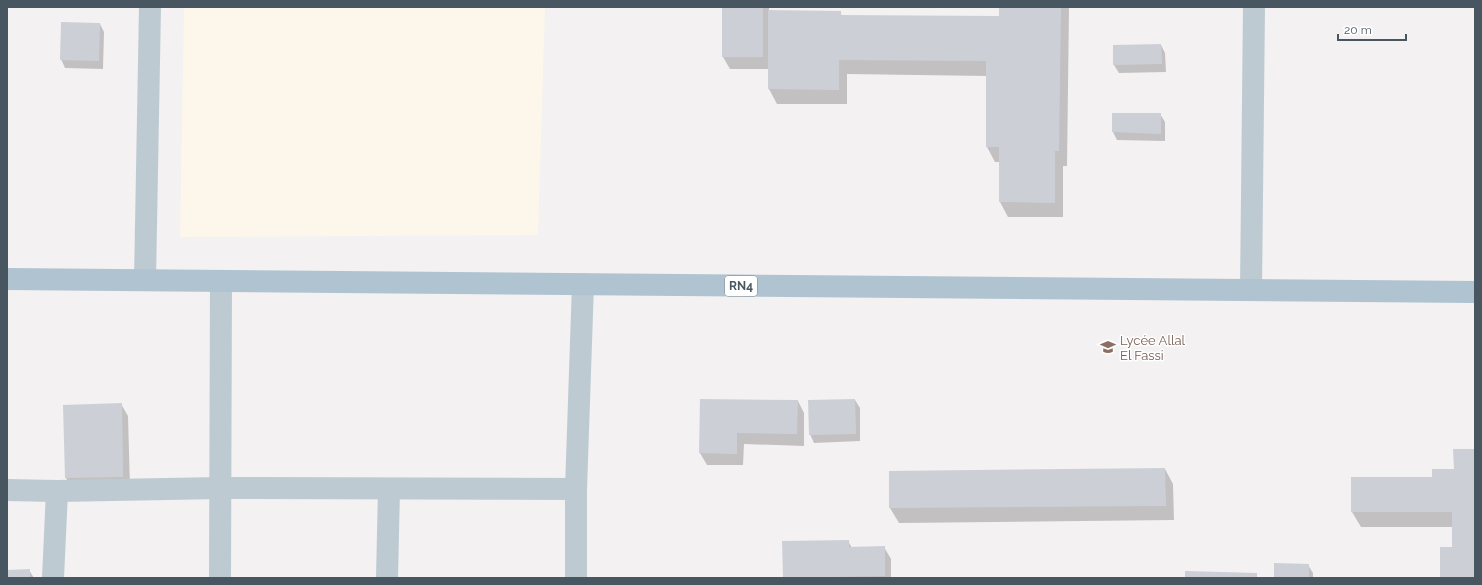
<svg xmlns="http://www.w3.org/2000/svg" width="1482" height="585" font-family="Raleway,sans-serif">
<rect width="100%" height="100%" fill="#f3f1f1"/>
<polygon fill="#fdf6ea" points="184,7 545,7 538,235 180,237"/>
<g fill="#0003">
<polygon points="93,7 108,7 108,8 94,8"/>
<polygon points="723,7 769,7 769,11 840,12 842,16 1000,17 1000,7 1069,7 1067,166 1063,166 1063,217 1008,217 1000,202 1000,162 995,162 987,147 987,76 847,74 847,104 777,104 769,89 769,69 730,69 723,57"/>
<polygon points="100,24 104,32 103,69 65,68 61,59"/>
<polygon points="1161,45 1165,53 1166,72 1119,73 1114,65"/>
<polygon points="1113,114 1160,114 1165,122 1165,141 1117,140 1113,132"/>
<polygon points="701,400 798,401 804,413 804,446 744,444 743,465 707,465 700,453"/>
<polygon points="855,400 860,408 860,441 814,443 810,434"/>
<polygon points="121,404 128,416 130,488 73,490 66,478"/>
<polygon points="1475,450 1475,578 1442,578 1453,547 1453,527 1361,527 1352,512 1352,478 1433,478 1455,470"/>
<polygon points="1165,469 1173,484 1174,520 899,523 890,508"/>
<polygon points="848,541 852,548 884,547 891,559 891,578 784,578 783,542"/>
<polygon points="1308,565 1313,573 1313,578 1275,578"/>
<polygon points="29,570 34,578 7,578 7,571"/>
</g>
<g fill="#ccd0d6">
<rect x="722" y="7" width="41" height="50"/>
<polygon points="999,7 1061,7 1059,151 1055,151 1055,203 999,202 999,147 986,147 986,61 839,60 839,90 768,89 768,10 841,11 841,15 999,16"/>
<polygon points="61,22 100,23 99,61 60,60"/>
<polygon points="1161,44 1162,64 1113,65 1113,45"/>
<polygon points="1112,113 1161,113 1161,134 1112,132"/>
<polygon points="700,399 798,400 797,434 737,433 737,454 699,453"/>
<polygon points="855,399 856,434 809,435 808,400"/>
<polygon points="122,403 123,477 65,478 63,405"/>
<polygon points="1453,449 1475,449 1475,578 1440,578 1440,547 1452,547 1452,512 1351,512 1351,477 1432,477 1432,469 1454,469"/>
<polygon points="1165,468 1166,506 889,508 889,471"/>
<polygon points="849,540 849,547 885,546 885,576 783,578 782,541"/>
<polygon points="1274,563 1309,564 1309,578 1274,578"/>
<polygon points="30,569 30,578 7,578 7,570"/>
<polygon points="1185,571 1257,573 1257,578 1185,578"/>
</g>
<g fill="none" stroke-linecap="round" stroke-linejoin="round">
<g stroke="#becad1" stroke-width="22">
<polyline points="145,280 150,7"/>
<polyline points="1251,290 1254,7"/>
<polyline points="7,490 57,491 221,488 576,489"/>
<polyline points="53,578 57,491"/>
<polyline points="220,578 221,281"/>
<polyline points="387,578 389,489"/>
<polyline points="576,578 576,489 583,284"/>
</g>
<polyline stroke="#afc3d1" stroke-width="22" points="7,279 1475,292"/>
</g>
<defs>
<g id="school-bare" transform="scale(1.2)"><path d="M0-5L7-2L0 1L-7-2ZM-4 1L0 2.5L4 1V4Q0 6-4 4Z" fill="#8d6e63" stroke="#fff" stroke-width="2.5" paint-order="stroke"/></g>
</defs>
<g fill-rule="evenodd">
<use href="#school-bare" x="1108" y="347"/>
</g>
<g text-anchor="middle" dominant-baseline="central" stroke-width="3" stroke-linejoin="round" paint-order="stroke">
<rect fill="#fff" stroke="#7e8990" stroke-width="1" x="725" y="276" width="32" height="20" rx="3"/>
<g font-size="12" font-weight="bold" fill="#475660">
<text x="741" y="286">RN4</text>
</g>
<g font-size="13" fill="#785e54" stroke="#fff" text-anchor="start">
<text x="1120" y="340">Lycée Allal<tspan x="1120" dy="15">El Fassi</tspan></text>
</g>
</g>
<rect width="1482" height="585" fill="none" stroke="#475660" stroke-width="16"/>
<path d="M1338 34v6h68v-6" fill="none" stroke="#475660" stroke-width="2"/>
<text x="1344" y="34" font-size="12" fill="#475660" stroke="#ffffff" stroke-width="3" paint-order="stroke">20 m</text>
</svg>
